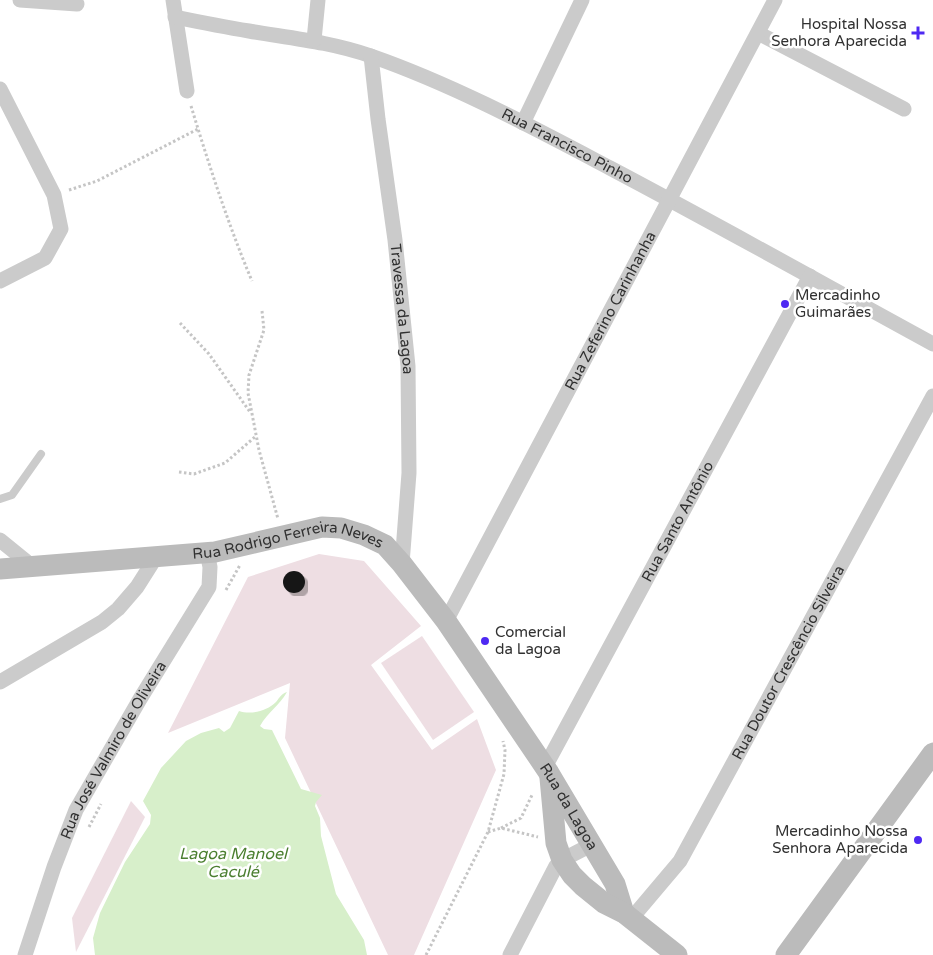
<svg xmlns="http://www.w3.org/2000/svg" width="933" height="955" font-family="'Varela Round',sans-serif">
<defs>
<filter id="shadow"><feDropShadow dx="4.5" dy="4.5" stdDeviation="0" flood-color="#0004"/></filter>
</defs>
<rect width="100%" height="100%" fill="#fff"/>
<g fill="#eedee3">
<polygon points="319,554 364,561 421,626 371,665 432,750 477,719 496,770 414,955 388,955 285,738 290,683 168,733 248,577"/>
<polygon points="422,636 474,712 433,740 381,663"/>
<polygon points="131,801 145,817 76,952 72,918"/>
</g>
<path fill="#d7efca" d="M287 692C279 706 268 712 260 726L264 729 272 730 301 789 322 795 316 802 315 806 320 818 321 836 336 894 364 940 367 955H95L93 938 100 913 125 862 150 824 151 815 143 801 161 768 186 741 201 733 219 728 224 732 230 728 239 711C251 715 267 711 276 702 280 697 281 694 287 692Z"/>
<circle fill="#181818" filter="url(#shadow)" cx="294" cy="582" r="11"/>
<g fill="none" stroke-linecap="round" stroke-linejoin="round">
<g stroke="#c5c5c5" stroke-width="3" stroke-dasharray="2.5 2.5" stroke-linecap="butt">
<path d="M191 106C209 165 228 224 252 281"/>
<polyline points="69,190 97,181 198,129"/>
<polyline points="262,311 264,330 249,375 248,393 259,450 278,519"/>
<polyline points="180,323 209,354 250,412"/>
<polyline points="179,472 194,474 225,463 256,436"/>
<polyline points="226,590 240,565"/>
<polyline points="89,827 101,804"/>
<polyline points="501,828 521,818 532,795"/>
<polyline points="488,832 501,828 538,837"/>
<polyline points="426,955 488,832 504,774 505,750 503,741"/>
</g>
<polyline stroke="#cbcbcb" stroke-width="8" points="0,499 12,495 41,454"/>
<g stroke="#cbcbcb" stroke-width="15">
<polyline points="20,0 77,4"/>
<polyline points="173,0 187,91"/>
<path id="s1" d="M175 17C199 22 224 27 249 31 290 38 331 42 371 56 454 85 532 127 610 168 718 225 825 285 933 344"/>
<polyline points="758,33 904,109"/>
<polyline points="314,40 318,0"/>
<path id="s2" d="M371 56 378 119 395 240 408 366 409 473 402 564"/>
<polyline points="0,89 54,195 61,229 45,258 0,281"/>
<polyline points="523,123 582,0"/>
<polyline points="0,540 32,566"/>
<path id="s3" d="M446 621 775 0"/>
<polyline points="0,682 102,622 118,609 137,587 156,557"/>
<path id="s4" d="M545 767 810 276"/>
<path id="s5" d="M631 919 680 861 933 396"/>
<path id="s6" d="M25 955 54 867 76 810 140 699 209 587 210 567 207 553"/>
<polyline points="510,955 556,866 562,860 593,844"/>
</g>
<g stroke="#bbb" stroke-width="21">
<path id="s7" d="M0 569 215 552 322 527 341 528 364 535 385 545 402 564 446 621 549 773 615 884 624 913"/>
<polyline points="550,778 556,843 562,860 572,875 583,886 604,903 624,913 677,955"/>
<polyline points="786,955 933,753"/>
</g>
</g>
<g fill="#4e29f2" stroke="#fff" stroke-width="2">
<path d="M915.5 25.5h5v5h5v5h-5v5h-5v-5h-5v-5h5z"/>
<circle cx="785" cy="304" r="5"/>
<circle cx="485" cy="641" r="5"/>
<circle cx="918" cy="840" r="5"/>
</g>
<g text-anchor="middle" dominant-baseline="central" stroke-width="5" stroke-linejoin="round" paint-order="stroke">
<g font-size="15" fill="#313131" stroke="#fff" text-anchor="end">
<text x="907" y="24">Hospital Nossa<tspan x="907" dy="17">Senhora Aparecida</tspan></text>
<text x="795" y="295" text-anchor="start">Mercadinho<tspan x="795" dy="17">Guimarães</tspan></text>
<text x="495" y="632" text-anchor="start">Comercial<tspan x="495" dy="17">da Lagoa</tspan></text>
<text x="908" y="831">Mercadinho Nossa<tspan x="908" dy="17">Senhora Aparecida</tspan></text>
</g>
<g font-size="15" fill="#313131" stroke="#fff">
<text stroke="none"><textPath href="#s1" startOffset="416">Rua Francisco Pinho</textPath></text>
<text stroke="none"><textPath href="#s2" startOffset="255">Travessa da Lagoa</textPath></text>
<text stroke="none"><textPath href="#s3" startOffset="351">Rua Zeferino Carinhanha</textPath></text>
<text stroke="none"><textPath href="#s4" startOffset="279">Rua Santo Antônio</textPath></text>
<text stroke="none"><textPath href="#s7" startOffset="291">Rua Rodrigo Ferreira Neves</textPath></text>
<text stroke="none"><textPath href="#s5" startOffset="302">Rua Doutor Crescêncio Silveira</textPath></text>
<text stroke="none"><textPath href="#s6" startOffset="224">Rua José Valmiro de Oliveira</textPath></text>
<text stroke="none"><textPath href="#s7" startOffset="712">Rua da Lagoa</textPath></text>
</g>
<g font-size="16" font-style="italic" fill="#4b7f30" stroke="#fff">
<text x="233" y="854">Lagoa Manoel<tspan x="233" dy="18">Caculé</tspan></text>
</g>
</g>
</svg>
